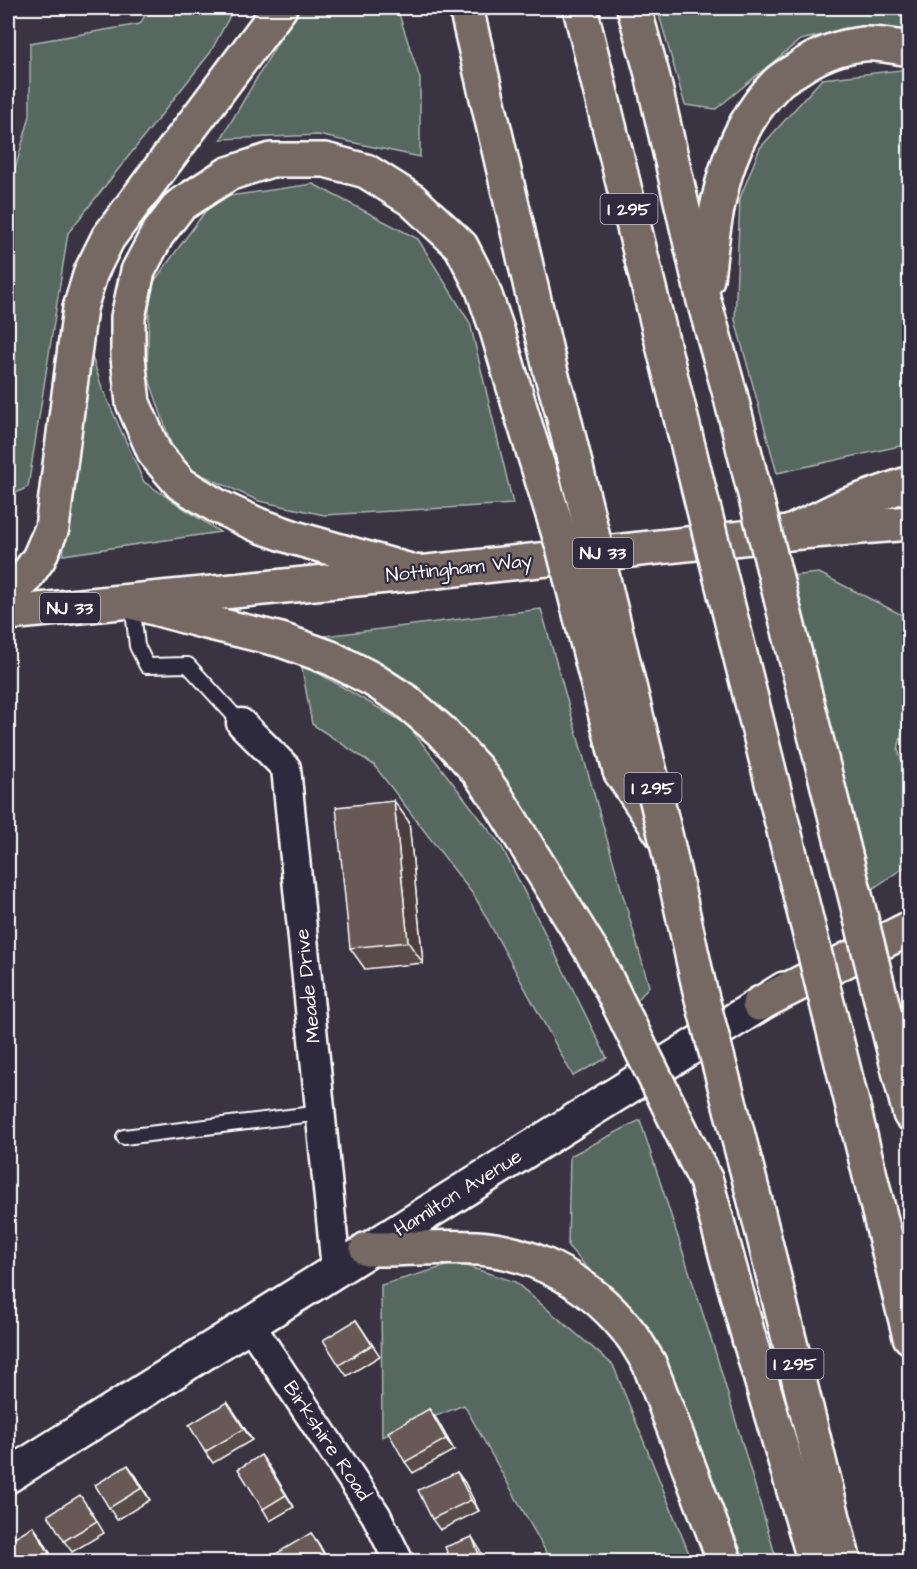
<svg xmlns="http://www.w3.org/2000/svg" width="917" height="1569" font-family="'Architects Daughter',sans-serif">
<rect width="100%" height="100%" fill="#3a3342"/>
<filter id="ink" filterUnits="userSpaceOnUse"><feTurbulence type="fractalNoise" baseFrequency=".0167" numOctaves="2"/><feDisplacementMap in="SourceGraphic" scale="12" xChannelSelector="R" yChannelSelector="G"/><feConvolveMatrix kernelMatrix="1 2 1 2 8 2 1 2 1" color-interpolation-filters="sRGB"/></filter>
<g filter="url(#ink)">
<g fill="#566860" stroke="#aab4b0" stroke-width="1.5">
<polygon points="149,8 234,8 210,53 68,233 28,487 8,497 8,194 30,116 30,43 140,24"/>
<polygon points="298,8 397,8 420,79 420,157 318,135 221,139"/>
<polygon points="657,8 909,8 909,35 867,25 800,40 716,109 685,105"/>
<polygon points="909,69 909,444 777,473 735,320 740,198 760,148 822,79"/>
<polygon points="313,184 418,239 470,323 513,504 324,515 259,501 178,464 147,373 150,287 215,198"/>
<polygon points="88,344 102,388 144,482 220,532 63,555"/>
<polygon points="819,573 902,615 909,679 910,694 898,750 909,781 909,864 872,889 791,576"/>
<polygon points="541,609 649,986 633,1006 539,833 434,701 325,636"/>
<polygon points="301,663 408,725 502,847 607,1058 573,1076 475,897 374,765 312,724"/>
<polygon points="640,1120 716,1354 777,1561 746,1561 646,1334 568,1246 570,1156"/>
<polygon points="457,1263 515,1282 613,1365 692,1561 551,1561 464,1405 382,1437 381,1285"/>
</g>
<g fill="none" stroke-linecap="round" stroke-linejoin="round">
<g stroke="#fff" stroke-width="18">
<g id="service">
<polyline points="132,602 137,646 147,666 188,665 241,723"/>
<polyline points="124,1137 321,1113"/>
</g>
</g>
<g stroke="#fff" stroke-width="33">
<g id="minor">
<polyline points="241,723 286,768 336,1269"/>
<polyline points="249,1323 376,1515 399,1562"/>
</g>
</g>
<g stroke="#fff" stroke-width="38">
<polyline id="secondary" points="8,1476 784,989"/>
</g>
<g stroke="#fff" stroke-width="38">
<polyline id="primary" points="8,613 418,573 789,533 910,523"/>
</g>
<g stroke="#fff" stroke-width="38">
<g id="motorway">
<polyline points="466,8 551,373 562,410"/>
<polyline points="580,8 679,410"/>
<polyline points="634,8 652,74 704,301 730,394"/>
<path d="M707 279C715 209 724 136 777 83 782 78 789 74 796 70 816 56 839 46 864 44 878 43 895 47 910 49"/>
<polyline points="789,533 844,506 910,483"/>
<polyline points="418,573 295,538 258,525 217,506 181,484 155,454 133,403 128,357 128,317 138,271 157,235 179,206 228,174 271,160 325,160 366,171 412,200 461,246 482,287 497,330 523,418"/>
<polyline points="8,594 25,578 39,558 52,528 80,308 91,272 108,238 280,8"/>
<polyline points="132,602 202,621 281,640 331,658 372,679 406,701 441,731 477,770 497,798 597,960"/>
<polyline points="620,771 664,837"/>
<polyline points="759,1004 910,928"/>
<polyline points="904,1091 910,1114"/>
<polyline points="853,1107 910,1337"/>
<polyline points="746,1166 756,1205 844,1562"/>
<polyline points="706,1181 750,1342 815,1562"/>
<path d="M367 1249C404 1249 441 1246 477 1248 539 1252 595 1287 632 1336 638 1344 643 1354 649 1363L725 1562"/>
</g>
</g>
<use href="#service" stroke="#2f2a3d" stroke-width="14"/>
<use href="#minor" stroke="#2f2a3d" stroke-width="28"/>
<use href="#secondary" stroke="#2f2a3d" stroke-width="33"/>
<use href="#primary" stroke="#766964" stroke-width="33"/>
<use href="#motorway" stroke="#766964" stroke-width="33"/>
<g stroke="#fff" stroke-width="38" stroke-linecap="butt">
<g id="motorway-bridge">
<polyline points="730,394 904,1091"/>
<polyline points="562,410 666,838 700,991 746,1166"/>
<polyline points="679,410 853,1107"/>
<polyline points="523,418 563,547 620,771"/>
<polyline points="597,960 706,1181"/>
</g>
</g>
<use href="#motorway-bridge" stroke="#766964" stroke-width="33"/>
</g>
<g fill="#594c4a" stroke="#fff" stroke-width="1.5">
<polygon points="394,801 409,822 423,963 365,969 350,948"/>
<polygon points="356,1320 380,1356 347,1376 339,1365"/>
<polygon points="227,1402 252,1440 213,1463 205,1452"/>
<polygon points="429,1409 437,1420 454,1450 413,1473 405,1462"/>
<polygon points="269,1466 294,1507 270,1521 263,1509"/>
<polygon points="457,1472 465,1483 479,1511 440,1530 432,1519"/>
<polygon points="136,1476 150,1500 117,1520 109,1508"/>
<polygon points="88,1506 104,1533 72,1552 64,1541"/>
<polygon points="311,1533 329,1562 271,1562"/>
<polygon points="41,1537 55,1562 12,1562"/>
</g>
<g fill="#493e3c" stroke="#fff" stroke-width="1.5">
<polygon points="394,801 409,822 423,963 408,942"/>
<polygon points="227,1402 235,1413 252,1440 244,1429"/>
<polygon points="429,1409 437,1420 454,1450 446,1439"/>
<polygon points="261,1455 269,1466 294,1507 286,1495"/>
<polygon points="128,1465 136,1476 150,1500 142,1488"/>
<polygon points="457,1472 465,1483 479,1511 471,1500"/>
<polygon points="33,1526 41,1537 55,1562 49,1553"/>
<polygon points="311,1533 319,1544 329,1562 325,1556"/>
<polygon points="472,1537 479,1548 485,1562 482,1562"/>
</g>
<g fill="#685856" stroke="#fff" stroke-width="1.5">
<polygon points="394,801 408,942 350,948 336,807"/>
<polygon points="356,1320 372,1345 339,1365 323,1340"/>
<polygon points="227,1402 244,1429 205,1452 189,1425"/>
<polygon points="429,1409 446,1439 405,1462 388,1432"/>
<polygon points="261,1455 286,1495 263,1509 238,1469"/>
<polygon points="128,1465 142,1488 109,1508 95,1485"/>
<polygon points="457,1472 471,1500 432,1519 418,1490"/>
<polygon points="80,1495 97,1521 64,1541 48,1515"/>
<polygon points="33,1526 49,1553 34,1562 12,1562 8,1554 8,1541"/>
<polygon points="311,1533 325,1556 317,1562 271,1562 269,1558"/>
<polygon points="472,1537 482,1562 451,1562 445,1547"/>
</g>
</g>
<g text-anchor="middle" dominant-baseline="central" stroke-width="4.5" stroke-linejoin="round" paint-order="stroke">
<g fill="#2f2a3d" stroke="#c1bfc5" stroke-width="1.5">
<rect x="600.5" y="194" width="57" height="30" rx="4.5"/>
<rect x="573" y="538" width="60" height="30" rx="4.5"/>
<rect x="40" y="593" width="60" height="30" rx="4.5"/>
<rect x="624.5" y="773" width="57" height="30" rx="4.5"/>
<rect x="766.5" y="1349" width="57" height="30" rx="4.5"/>
</g>
<g font-size="18" font-weight="bold" fill="#fff">
<text x="629" y="209">I 295</text>
<text x="603" y="553">NJ 33</text>
<text x="70" y="608">NJ 33</text>
<text x="653" y="788">I 295</text>
<text x="795" y="1364">I 295</text>
</g>
<g font-size="20" fill="#fff" stroke="#2f2a3d">
<text transform="translate(459 568) rotate(-6)">Nottingham Way</text>
<text transform="translate(308 986) rotate(-96)">Meade Drive</text>
<text transform="translate(458 1193) rotate(-32)">Hamilton Avenue</text>
<text transform="translate(327 1441) rotate(56)">Birkshire Road</text>
</g>
</g>
<rect width="917" height="1569" fill="none" stroke="#2f2a3d" stroke-width="30"/>
<rect x="15" y="15" width="887" height="1539" fill="none" stroke="#fff" stroke-width="2" filter="url(#ink)"/>
</svg>
